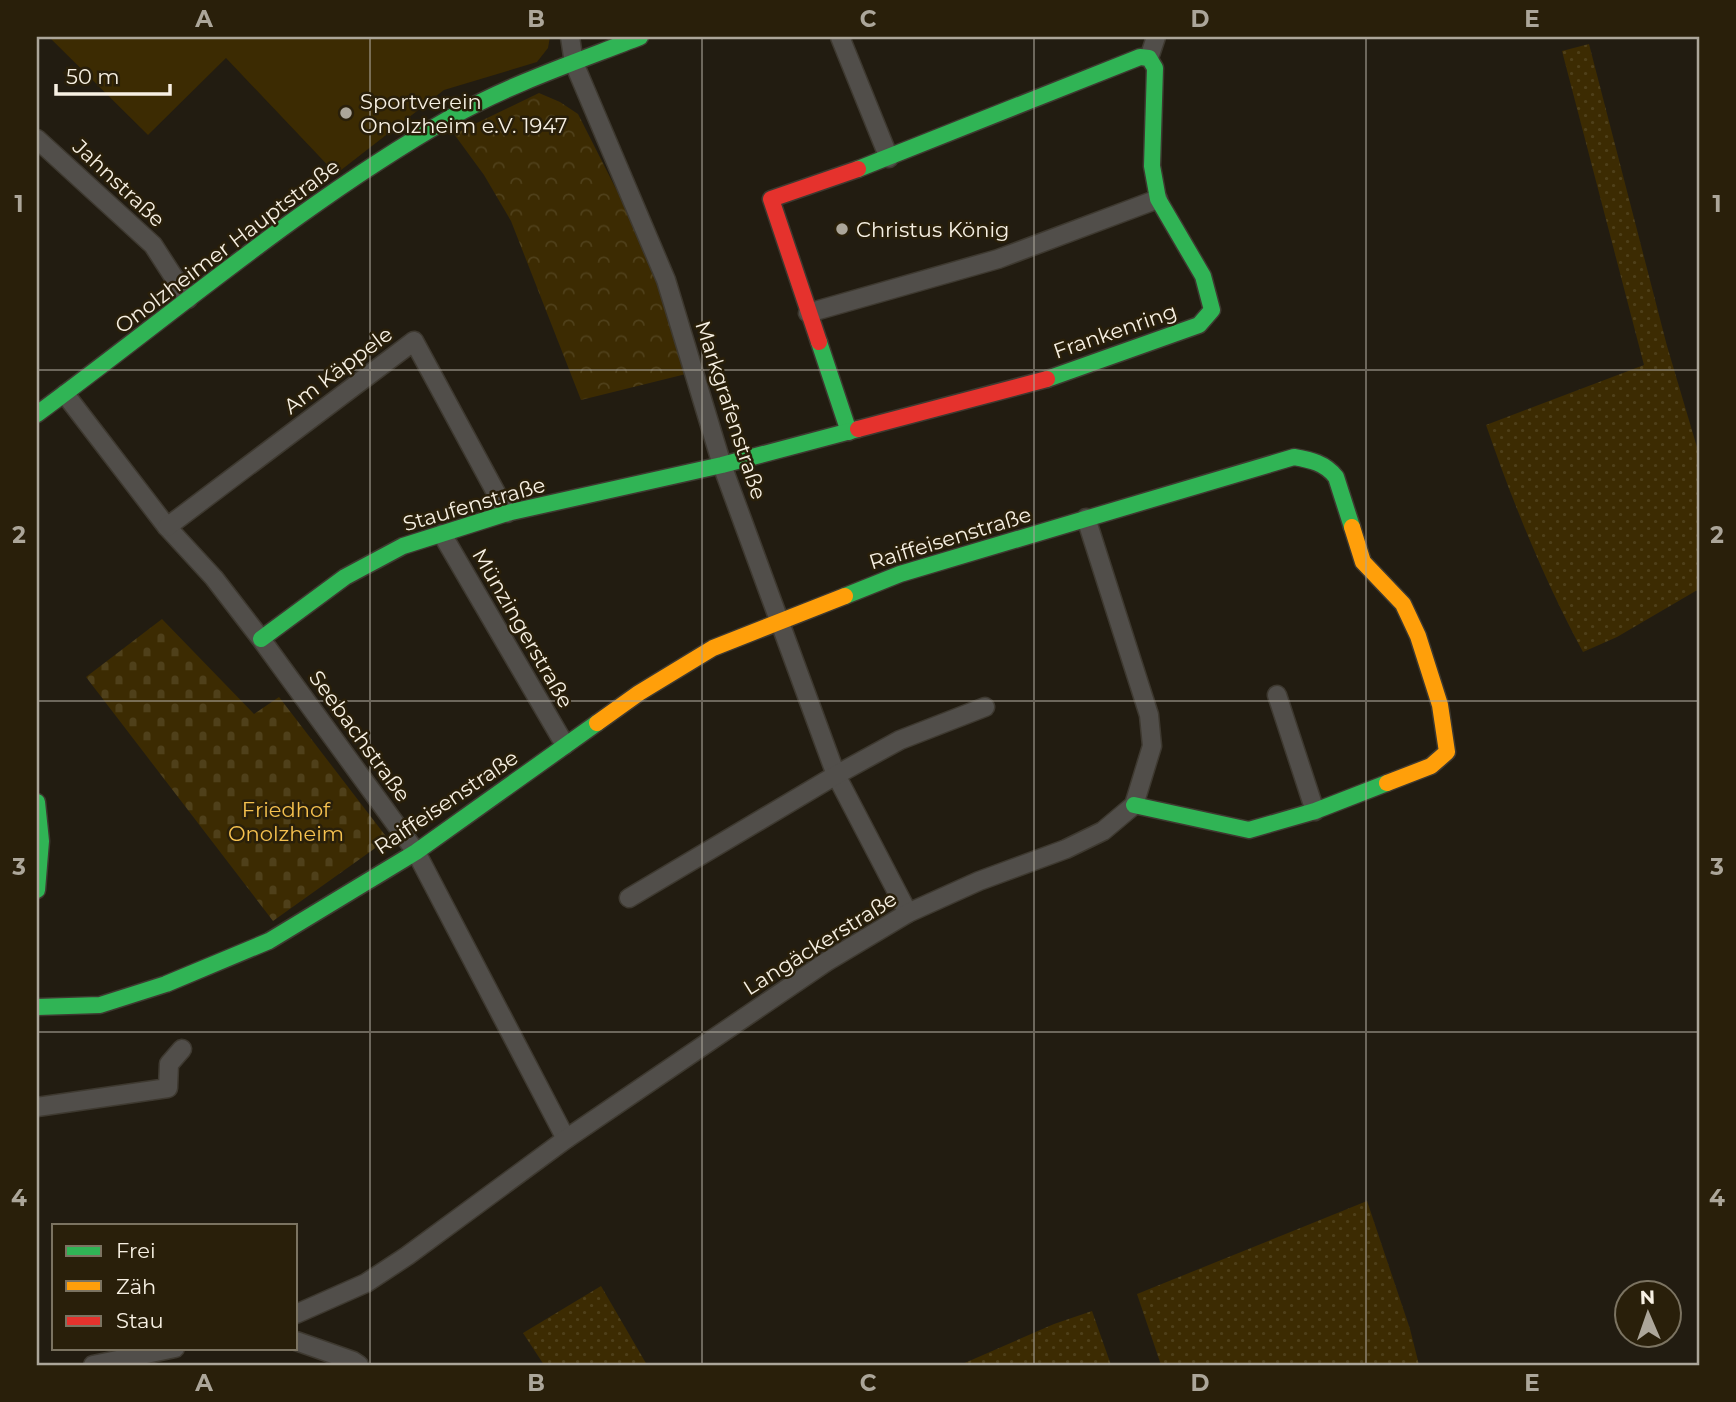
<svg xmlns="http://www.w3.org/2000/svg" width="1736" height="1402" font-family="Montserrat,sans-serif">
<defs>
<pattern id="grass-dots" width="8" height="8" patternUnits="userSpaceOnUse" patternTransform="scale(1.75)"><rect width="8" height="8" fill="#3c2b02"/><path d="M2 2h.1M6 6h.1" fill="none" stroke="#4f401a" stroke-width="1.8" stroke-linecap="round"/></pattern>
<pattern id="cemetery-stones" width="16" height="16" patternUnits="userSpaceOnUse" patternTransform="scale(1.75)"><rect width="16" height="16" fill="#3c2b02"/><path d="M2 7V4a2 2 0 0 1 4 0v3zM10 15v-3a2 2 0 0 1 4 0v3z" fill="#4f401a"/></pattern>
<pattern id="park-crowns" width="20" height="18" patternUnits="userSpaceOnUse" patternTransform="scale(1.75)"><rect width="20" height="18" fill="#3c2b02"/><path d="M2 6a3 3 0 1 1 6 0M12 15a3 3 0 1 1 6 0" fill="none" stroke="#4f401a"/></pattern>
</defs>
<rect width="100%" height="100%" fill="#221c11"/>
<g fill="url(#grass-dots)">
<path d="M1589 44 1667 346 1699 454V589L1617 637 1583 652C1544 580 1513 503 1486 425L1644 365 1562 51Z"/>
<polygon points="1367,1201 1410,1329 1419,1365 1161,1365 1137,1294"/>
<polygon points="601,1286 647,1365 544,1365 523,1333"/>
<polygon points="1092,1311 1111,1365 960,1365 1054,1324"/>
</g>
<polygon fill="url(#cemetery-stones)" points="162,619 254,714 279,697 388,839 273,921 86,677"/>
<polygon fill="url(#park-crowns)" points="539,93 560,102 578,114 644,244 686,374 581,400 511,221 484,175 454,134"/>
<polygon fill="#3c2b02" points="49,37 550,37 548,48 537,62 444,90 336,174 226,58 148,135"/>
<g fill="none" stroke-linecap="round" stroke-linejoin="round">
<g stroke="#3e3930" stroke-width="21">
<g id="street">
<polyline points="570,37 574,63 666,280 722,465 836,775 908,913"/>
<polyline points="840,37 889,158"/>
<polyline points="1149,58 1156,37"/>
<polyline points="37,139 153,245 188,299"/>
<polyline points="808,313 998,259 1158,199"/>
<polyline points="65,394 167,527 214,578 261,639 416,852 566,1139"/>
<polyline points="167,527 414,341 507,513"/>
<polyline points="442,534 565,745"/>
<polyline points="1277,695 1315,811"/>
<polyline points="629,898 836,775 900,740 985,707"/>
<polyline points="37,1107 168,1088 169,1064 182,1049"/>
<polyline points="296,1314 366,1283 407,1256 566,1139 826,962 908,913 979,881 1066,849 1103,831 1134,805 1152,746 1149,715 1086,518"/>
<polyline points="296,1341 353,1361 359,1365"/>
<polyline points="93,1365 175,1348"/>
</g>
</g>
<g stroke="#3e3930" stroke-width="19">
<g id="fast">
<polyline points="858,169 1140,57 1149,58 1155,68 1152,166 1158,199 1203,276 1212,310 1199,325 1047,379"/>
<polyline points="819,342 849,432"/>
<path d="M37 414C173 314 303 202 450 118 510 84 576 62 640 37"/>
<path d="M845 596 900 574 1294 457C1311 460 1325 463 1336 477L1352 527"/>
<polyline points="261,639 345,577 403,546 507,513 722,465 858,429"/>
<polyline points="37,802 41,841 37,890"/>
<polyline points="1134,805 1249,830 1315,811 1387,783"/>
<polyline points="37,1007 100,1005 166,984 269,941 416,852 597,723"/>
</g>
</g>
<g stroke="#3e3930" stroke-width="19">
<g id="slow">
<polyline points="1352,527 1363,562 1403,604 1418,636 1440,705 1447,752 1431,766 1387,783"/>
<polyline points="597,723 639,693 713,648 845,596"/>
</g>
</g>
<g stroke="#3e3930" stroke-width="19">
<g id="jam">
<polyline points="819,342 771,199 858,169"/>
<polyline points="858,429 1047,379"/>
</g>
</g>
<use href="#street" stroke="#514e4a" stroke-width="18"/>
<use href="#fast" stroke="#30b455" stroke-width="16"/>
<use href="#slow" stroke="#ff9f0a" stroke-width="16"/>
<use href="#jam" stroke="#e5322d" stroke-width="16"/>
</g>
<path fill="none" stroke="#aca69a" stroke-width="2" stroke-opacity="0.55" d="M370 37V1365M702 37V1365M1034 37V1365M1366 37V1365M37 370H1699M37 701H1699M37 1032H1699"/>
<g fill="#aca69a" stroke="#291f0a" stroke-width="2.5">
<circle cx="346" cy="113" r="7"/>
<circle cx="842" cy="229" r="7"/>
</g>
<g text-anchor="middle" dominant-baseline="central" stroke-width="5" stroke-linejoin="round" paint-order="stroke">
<g font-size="21" fill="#f7f0e3" stroke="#291f0a" text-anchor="start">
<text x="360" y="101">Sportverein<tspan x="360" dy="24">Onolzheim e.V. 1947</tspan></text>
<text x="856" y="229">Christus König</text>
</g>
<g font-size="21" fill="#f7f0e3" stroke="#291f0a">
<text transform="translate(119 183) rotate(43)">Jahnstraße</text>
<text transform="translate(227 246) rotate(-37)">Onolzheimer Hauptstraße</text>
<text transform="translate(1115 331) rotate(-19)">Frankenring</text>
<text transform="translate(338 370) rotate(-37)">Am Käppele</text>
<text transform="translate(731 410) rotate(72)">Markgrafenstraße</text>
<text transform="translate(474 504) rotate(-16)">Staufenstraße</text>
<text transform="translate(950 538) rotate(-17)">Raiffeisenstraße</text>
<text transform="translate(523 628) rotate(60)">Münzingerstraße</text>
<text transform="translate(360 736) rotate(54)">Seebachstraße</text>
<text transform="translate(446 802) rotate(-34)">Raiffeisenstraße</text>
<text transform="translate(820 943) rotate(-32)">Langäckerstraße</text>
</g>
<g font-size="21" fill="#f5c14f" stroke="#291f0a">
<text x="286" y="809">Friedhof<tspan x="286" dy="24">Onolzheim</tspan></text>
</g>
</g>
<rect width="1736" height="1402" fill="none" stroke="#291f0a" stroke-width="77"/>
<rect x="52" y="1224" width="245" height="126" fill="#291f0a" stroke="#7b7361" stroke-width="2"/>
<rect x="66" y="1246" width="35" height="10" fill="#30b455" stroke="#7b7361" stroke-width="2"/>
<text x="116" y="1258" font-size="21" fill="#f7f0e3">Frei</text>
<rect x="66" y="1281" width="35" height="10" fill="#ff9f0a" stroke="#7b7361" stroke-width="2"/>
<text x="116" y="1294" font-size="21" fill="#f7f0e3">Zäh</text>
<rect x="66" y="1316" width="35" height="10" fill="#e5322d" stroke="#7b7361" stroke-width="2"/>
<text x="116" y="1328" font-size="21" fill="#f7f0e3">Stau</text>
<g transform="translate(1648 1314) rotate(358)"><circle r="33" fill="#291f0a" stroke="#7b7361" stroke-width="2"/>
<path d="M0-5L12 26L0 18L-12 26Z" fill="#aca69a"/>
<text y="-10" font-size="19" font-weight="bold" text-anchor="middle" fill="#f7f0e3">N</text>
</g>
<path d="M56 84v10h114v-10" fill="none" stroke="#f7f0e3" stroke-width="3.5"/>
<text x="66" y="84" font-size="21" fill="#f7f0e3" stroke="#291f0a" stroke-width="5" paint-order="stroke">50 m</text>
<rect x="38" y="38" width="1660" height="1326" fill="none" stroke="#aca69a" stroke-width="2.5"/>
<g font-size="23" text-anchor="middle" font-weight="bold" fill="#aca69a">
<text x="204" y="27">A</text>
<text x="536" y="27">B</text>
<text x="868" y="27">C</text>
<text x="1200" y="27">D</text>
<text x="1532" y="27">E</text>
<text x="19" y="212">1</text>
<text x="1717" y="212">1</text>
<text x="19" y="543">2</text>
<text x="1717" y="543">2</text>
<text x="19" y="875">3</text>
<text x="1717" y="875">3</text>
<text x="19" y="1206">4</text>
<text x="1717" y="1206">4</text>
<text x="204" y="1391">A</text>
<text x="536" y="1391">B</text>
<text x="868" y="1391">C</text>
<text x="1200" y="1391">D</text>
<text x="1532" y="1391">E</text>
</g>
</svg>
